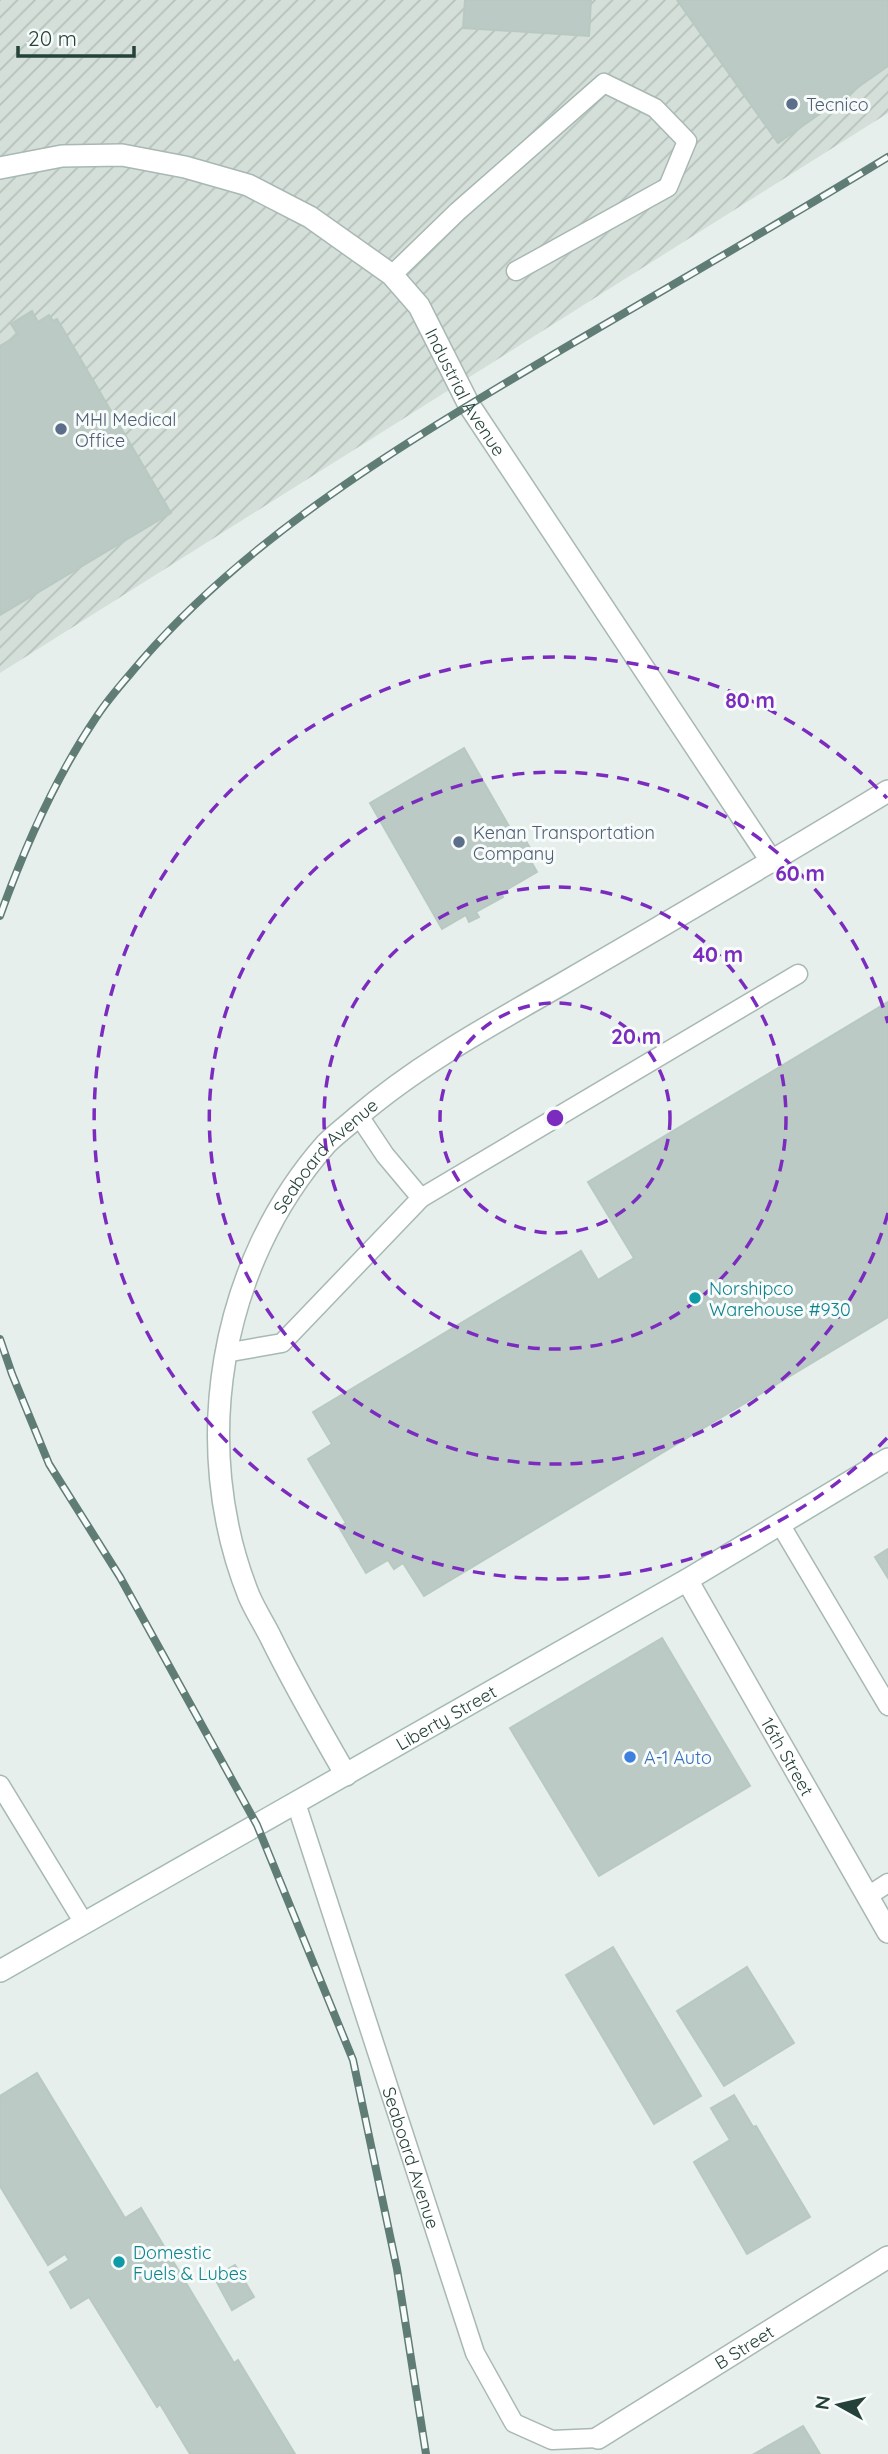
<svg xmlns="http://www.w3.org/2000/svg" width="888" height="2454" font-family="Quicksand,sans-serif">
<defs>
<pattern id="industrial-furrows" width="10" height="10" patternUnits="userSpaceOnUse" patternTransform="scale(1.75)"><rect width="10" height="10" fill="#d4dfda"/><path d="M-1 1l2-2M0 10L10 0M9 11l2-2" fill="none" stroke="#b6c1bc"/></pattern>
</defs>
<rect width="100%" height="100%" fill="#e6efeb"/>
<polygon fill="url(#industrial-furrows)" points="0,0 888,0 888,113 0,673"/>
<g fill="#bbcac4" stroke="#b8c9c2" stroke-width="2">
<polygon points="465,0 591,0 589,36 463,28"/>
<polygon points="677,0 888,0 888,66 778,143"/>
<polygon points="32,311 38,322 49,315 53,321 57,319 171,513 0,615 0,346 18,335 11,324"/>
<polygon points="464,748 514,835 520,831 530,848 525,851 537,872 501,893 503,897 476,912 479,917 469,922 466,915 442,929 370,803"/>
<polygon points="888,1002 888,1317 424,1596 403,1563 394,1569 388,1560 366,1573 339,1527 346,1523 308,1459 332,1444 313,1412 581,1251 598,1280 634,1258 588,1182"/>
<polygon points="888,1549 888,1578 875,1557"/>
<polygon points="662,1638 750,1786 599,1876 510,1728"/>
<polygon points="613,1947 701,2096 654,2124 566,1975"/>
<polygon points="747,1967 794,2043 724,2086 677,2011"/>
<polygon points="37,2073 125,2218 141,2208 234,2363 238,2360 295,2454 190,2454 160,2404 157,2407 89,2297 71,2308 50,2272 69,2260 65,2254 48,2265 0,2186 0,2096"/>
<polygon points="734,2095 753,2127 756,2126 810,2217 747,2254 694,2162 730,2140 711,2108"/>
<polygon points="235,2265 254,2297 232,2310 214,2277"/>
<polygon points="803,2426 820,2454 754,2454"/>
</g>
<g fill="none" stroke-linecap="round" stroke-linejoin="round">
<g stroke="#a8b8b2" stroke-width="21">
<g id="lane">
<polyline points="392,275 457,212 604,83 655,108 687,141 668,187 516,271"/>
<polyline points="359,1116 385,1155 421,1198 798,974"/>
<polyline points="225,1353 282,1343 421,1198"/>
<polyline points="780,1524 888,1706"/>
<polyline points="0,1785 84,1923"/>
<path id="s1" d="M296 1803 475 2353 514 2423 552 2440 598 2438"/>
<polyline points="868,1896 888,1883"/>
</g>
</g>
<g stroke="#a8b8b2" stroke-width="24">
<g id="street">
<path id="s2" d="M0 168 62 156 122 155 185 167 248 185 310 217 392 275 419 306 469 405 772 862"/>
<path id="s3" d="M687 1580 888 1932"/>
<path id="s4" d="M346 1775C320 1730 294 1685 271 1638 264 1624 255 1610 249 1596 189 1447 219 1265 326 1144 335 1135 347 1126 357 1117 416 1066 487 1027 555 988 667 923 778 858 888 791"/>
<path id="s5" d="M598 2438 888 2257"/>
</g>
</g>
<g stroke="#a4bbb3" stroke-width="24">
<g id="secondary">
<path id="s6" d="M0 1971 687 1580 888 1459"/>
</g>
</g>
<use href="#lane" stroke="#fff" stroke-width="18"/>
<use href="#street" stroke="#fff" stroke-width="21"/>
<use href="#secondary" stroke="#fff" stroke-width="21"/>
<g stroke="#5f7d75" stroke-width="8">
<g id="rail">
<path d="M0 916C25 846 55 778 97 716 110 696 127 678 142 660 254 531 411 439 556 353 667 288 778 224 888 157"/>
<polyline points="0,1339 12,1374 49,1464 120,1577 257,1825 353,2060 397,2269 426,2454"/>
</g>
</g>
<use href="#rail" stroke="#f7fbf9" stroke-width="5" stroke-dasharray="16" stroke-linecap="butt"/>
</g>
<g fill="none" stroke="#7b2cbf" stroke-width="3.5" stroke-dasharray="12 9">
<circle cx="555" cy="1118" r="115"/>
<circle cx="555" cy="1118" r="231"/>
<path d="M888 1213A346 346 0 1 1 888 1023"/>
<path d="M887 1438A461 461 0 1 1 887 798"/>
</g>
<g fill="#5c6f8a" stroke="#f7fbf9" stroke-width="2.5">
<circle cx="792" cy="104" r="7"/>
<circle cx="61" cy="429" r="7"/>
<circle cx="459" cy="842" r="7"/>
</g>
<g fill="#0f9aa8" stroke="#f7fbf9" stroke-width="2.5">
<circle cx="695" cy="1298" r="7"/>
<circle cx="119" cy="2262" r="7"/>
</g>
<circle fill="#3f7fe0" stroke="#f7fbf9" stroke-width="2.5" cx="630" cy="1757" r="7"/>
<g text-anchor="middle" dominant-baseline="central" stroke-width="6" stroke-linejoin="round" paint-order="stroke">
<g font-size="18" fill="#4e5e75" stroke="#f7fbf9" text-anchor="start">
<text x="806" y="104">Tecnico</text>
<text x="75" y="419">MHI Medical<tspan x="75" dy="21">Office</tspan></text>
<text x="473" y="832">Kenan Transportation<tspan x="473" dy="21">Company</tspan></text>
</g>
<g font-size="18" fill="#24423a" stroke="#f7fbf9">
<text stroke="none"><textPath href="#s2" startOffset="562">Industrial Avenue</textPath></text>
<text stroke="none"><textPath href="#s4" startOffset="676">Seaboard Avenue</textPath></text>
<text stroke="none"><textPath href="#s6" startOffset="513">Liberty Street</textPath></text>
<text stroke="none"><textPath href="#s3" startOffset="203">16th Street</textPath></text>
<text stroke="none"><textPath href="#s1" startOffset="373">Seaboard Avenue</textPath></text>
<text stroke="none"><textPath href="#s5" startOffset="172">B Street</textPath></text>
</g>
<g font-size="18" fill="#0d838f" stroke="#f7fbf9" text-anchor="start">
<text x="709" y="1288">Norshipco<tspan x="709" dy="21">Warehouse #930</tspan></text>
<text x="133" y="2252">Domestic<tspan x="133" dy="21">Fuels &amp; Lubes</tspan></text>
</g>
<g font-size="18" fill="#366cbe" stroke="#f7fbf9" text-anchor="start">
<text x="644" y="1757">A-1 Auto</text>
</g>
</g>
<circle cx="555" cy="1118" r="10" fill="#7b2cbf" stroke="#f7fbf9" stroke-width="3.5"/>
<g font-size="21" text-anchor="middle" font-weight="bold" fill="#7b2cbf" stroke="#f7fbf9" stroke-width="6" stroke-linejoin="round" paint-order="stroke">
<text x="750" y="708">80 m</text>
<text x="800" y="881">60 m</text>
<text x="718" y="962">40 m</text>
<text x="636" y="1044">20 m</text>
</g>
<g transform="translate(839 2405) rotate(278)" stroke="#f7fbf9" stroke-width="5" paint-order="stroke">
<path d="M0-5L12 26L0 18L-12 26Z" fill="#24423a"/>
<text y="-10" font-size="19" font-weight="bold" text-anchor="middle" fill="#24423a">N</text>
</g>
<path d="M18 46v10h116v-10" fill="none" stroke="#24423a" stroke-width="3.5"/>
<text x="28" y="46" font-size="21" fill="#24423a" stroke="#f7fbf9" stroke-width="5" paint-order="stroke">20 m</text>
</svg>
